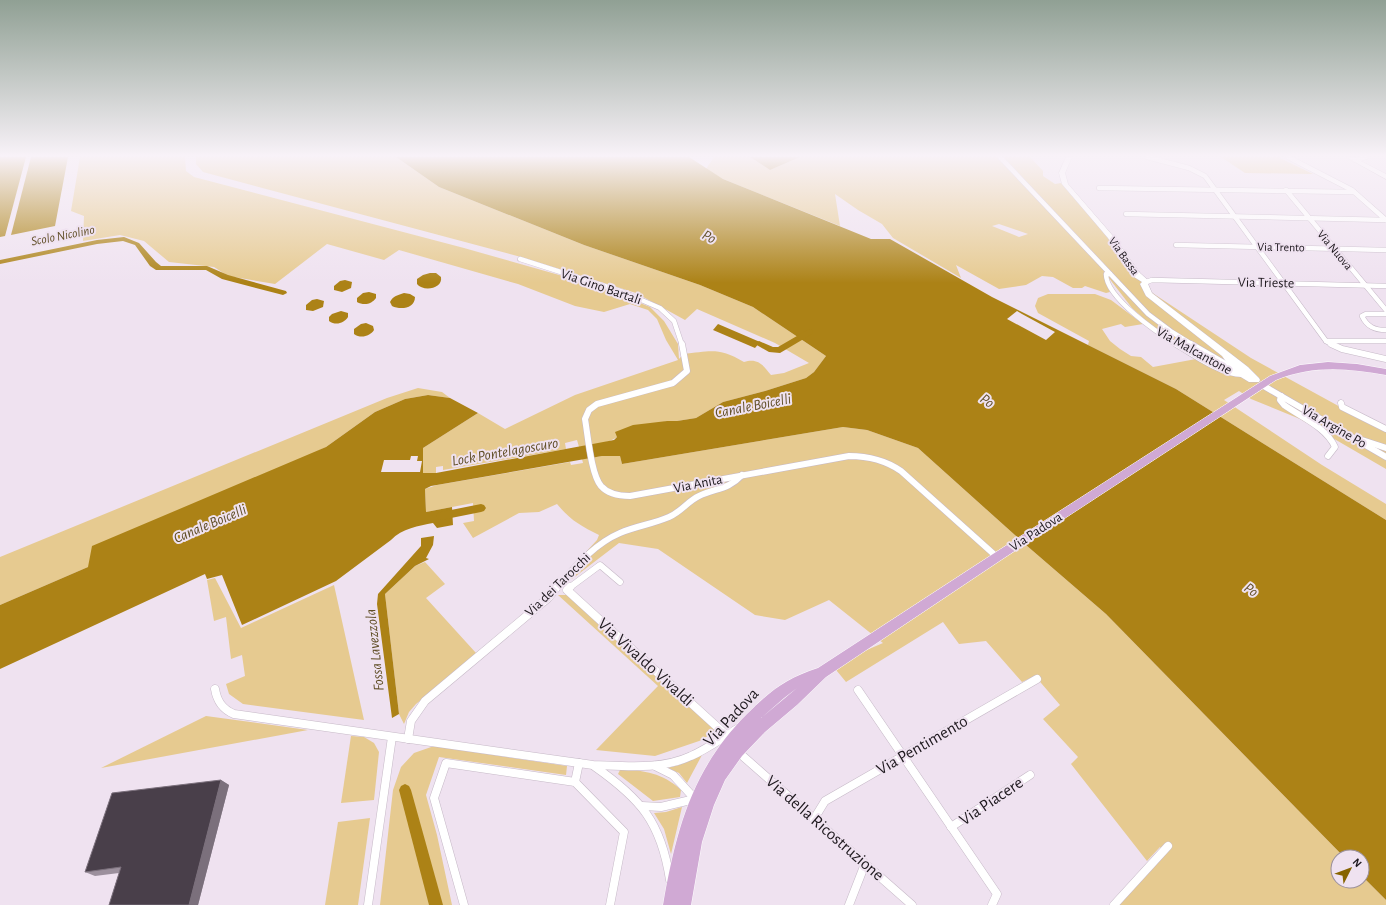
<svg xmlns="http://www.w3.org/2000/svg" width="1386" height="905" font-family="'Alegreya Sans',sans-serif">
<rect width="100%" height="100%" fill="#efe2f0"/>
<g fill="#e6ca90" fill-rule="evenodd">
<path d="M80 157H185L186 171 194 177 464 248 598 286 650 307 664 321 678 344 679 359 683 354C711 351 719 347 744 362 758 358 763 365 771 375L784 373 809 363 775 343 697 309 685 320 636 293 521 257 203 172 196 164V157H396L439 187 584 245 700 285 753 307 826 356 814 372 806 378 765 391 723 402 696 418 677 421H667L617 437C610 443 588 446 579 447L577 440 565 443 566 449 443 470V466L436 467V473H423V448L478 413 505 429 575 395 678 360 666 340 657 319 648 310 630 304 604 312 575 306 518 284 399 250 384 260 327 244 275 284 228 276 214 267 169 262 144 241 120 235 83 241 84 216 71 211Z"/>
<path d="M714 157H750L770 170 800 157H1030L1043 171V176L1055 184 1061 183 1094 221 1151 292 1251 358 1386 432V469L1300 419 1251 399 1239 391 1224 400 1322 465 1386 504V520L1176 389 1088 345 1089 341 1038 313 1035 306 1038 298 1048 294H1095L1111 300 1143 324 1125 327 1121 324 1102 329 1110 341 1120 349 1131 356 1141 357 1153 367 1196 359 1151 325 1132 308 1105 273 1106 284 1110 292 1106 293 1085 286 1082 288H1073L1053 277 1042 276 1026 285 999 289 956 265 961 278 893 238 882 224 858 210 835 194 840 226 723 179 706 169ZM999 224 1028 234 1019 237 992 226Z"/>
<polygon points="1221,157 1282,157 1280,158 1313,174 1245,173"/>
<polygon points="418,388 442,392 450,398 428,395 405,399 375,412 326,447 88,567 0,605 0,557 387,398"/>
<path d="M843 427 867 430 918 448 1026 545 1106 614 1344 857H1338V881H1362V876L1386 900V905H1116L1165 853 1160 847 1147 861 1071 764 1078 757 1043 719 1060 705 1035 676 1022 682 986 641 959 644 943 622 846 682 832 665 883 643 829 600 785 620 755 615 658 549 619 543 572 579 570 577 590 559 584 554 597 540 599 535C581 526 570 520 557 504L539 512 519 513 473 538 463 523 474 521 473 503 426 512 425 489 437 485 570 462 571 465 583 463 582 459 602 456H620L622 464Z"/>
<polygon points="425,562 445,584 426,598 476,653 416,704 409,712 404,724 399,714 385,594 415,566"/>
<polygon points="215,578 241,628 334,585 364,720 243,704 229,694 226,684 245,676 242,655 231,659 226,617 214,621 207,580"/>
<polygon points="558,595 568,595 716,730 702,740 655,756 596,750 658,686"/>
<polygon points="206,716 308,730 101,768"/>
<polygon points="351,736 364,737 374,743 379,752 374,800 341,803"/>
<polygon points="434,746 567,766 566,775 439,757 426,795 437,835 452,905 380,905 393,790 401,767 414,753"/>
<polygon points="702,755 687,783 679,773 667,768 679,765"/>
<path d="M621 768C645 772 662 772 681 790L680 797 653 801 618 774Z"/>
<polygon points="682,807 671,854 664,829 654,813 666,812"/>
<polygon points="370,818 358,905 325,905 338,822"/>
</g>
<g fill="#ac8216">
<polygon points="0,157 26,157 5,236 0,237"/>
<polygon points="31,157 68,157 55,226 11,235"/>
<path d="M396 157H689L723 179 871 239H890L992 297 1176 389 1386 520V900L1362 876V857H1344L1106 614 1026 545 918 448 867 430 843 427 622 464 620 456H602L431 486 425 489 426 512 452 507 453 525 437 528 433 523C419 526 402 528 391 540L336 581 242 625 222 575 207 579 205 574 0 669V605L88 567 92 546 326 447 375 412 405 399 428 395 450 398 478 413 423 448V473H436L614 440 617 437 615 432 633 425 667 421H677L696 418 723 402 765 391 806 378 814 372 826 356 753 307 700 285 584 245 439 187Z"/>
<polygon points="750,157 800,157 770,170"/>
<path d="M430 273H436L441 277C443 289 423 292 417 284V279L423 275Z"/>
<polygon points="345,280 352,282 351,288 342,292 334,290 334,286 340,281"/>
<path d="M369 292 376 294V298C372 304 364 306 357 302V298L363 293Z"/>
<path d="M404 293 410 294 415 297C415 309 400 310 392 306L390 302C393 296 398 295 404 293Z"/>
<polygon points="317,299 324,301 323,307 313,311 306,310 306,305 312,300"/>
<path d="M341 311 348 313V317C344 323 336 326 329 321V317L332 314Z"/>
<path d="M366 323 373 326 374 330C370 336 361 339 354 334V329L361 324Z"/>
<polygon points="718,324 760,342 755,348 713,330"/>
<polygon points="434,536 433,545 426,558 429,559 415,566 385,594 399,714 392,718 377,604 378,594 421,546 421,538"/>
</g>
<g fill="#efe2f0">
<polygon points="1017,311 1022,314 1055,332 1046,340 1007,319"/>
<polygon points="411,456 418,456 417,461 422,461 420,472 381,472 384,460 410,460"/>
</g>
<g fill="none" stroke-linecap="round" stroke-linejoin="round">
<g fill="#ac8216" fill-rule="evenodd">
<polygon points="124,237 139,243 156,262 161,266 207,266 228,275 286,291 287,293 283,295 222,279 206,270 156,270 150,266 135,245 123,241 97,244 0,264 0,260 97,240"/>
<polygon points="809,329 812,330 813,332 812,334 780,353 769,352 755,344 759,341 773,347 778,347"/>
<polygon points="481,504 484,505 486,508 484,511 481,512 441,520 438,519 436,516 438,513 441,512"/>
<polygon points="405,784 409,786 411,790 443,905 429,905 399,790 401,786"/>
</g>
<g stroke="#c6b9c7" stroke-width="5.5">
<g id="street-far2">
<polyline points="1000,157 1148,314 1172,332 1193,345"/>
<polyline points="1147,157 1189,168 1205,176 1326,341 1333,345"/>
<polyline points="1288,157 1352,190 1386,220"/>
<polyline points="1355,160 1366,157"/>
<polyline points="1099,188 1354,192"/>
<polyline points="1286,190 1386,310"/>
<polyline points="1126,214 1386,220"/>
<polyline points="1176,245 1386,250"/>
<polyline points="520,259 623,292 660,308 674,321 682,345"/>
<path d="M1110 274H1106C1106 298 1158 333 1177 345"/>
<polyline points="1146,282 1152,280 1386,286"/>
<path d="M1386 314H1366L1362 316C1367 327 1375 330 1386 330"/>
<polyline points="1326,341 1386,341"/>
</g>
</g>
<g stroke="#c6b9c7" stroke-width="7">
<g id="street-far1">
<path d="M682 344 687 371 673 383 597 404 589 410 585 419C588 436 591 474 601 486 608 494 620 496 630 496L849 456C868 456 885 460 901 471L997 557"/>
<path d="M1176 344C1193 354 1221 374 1242 374"/>
<polyline points="1191,344 1229,366"/>
<polyline points="1331,344 1342,349 1386,359"/>
<polyline points="1262,385 1386,457"/>
<path d="M1281 396 1280 400 1284 405C1301 417 1326 427 1335 447L1328 456"/>
<polyline points="1341,403 1342,407 1386,429"/>
<polyline points="1362,440 1386,448"/>
<path d="M556 588C574 568 594 544 620 533 636 526 653 524 669 517 681 512 688 501 699 496 716 488 728 490 742 475"/>
<polyline points="569,588 600,565 620,582"/>
</g>
</g>
<g stroke="#c6b9c7" stroke-width="9">
<g id="street">
<polyline points="570,587 567,590 726,735"/>
<path d="M215 689C217 701 222 709 234 714L593 765C626 766 661 770 691 756 707 749 722 738 737 729"/>
<polyline points="858,690 997,894 992,905"/>
<polyline points="408,739 411,721 425,701 548,598 557,587"/>
<polyline points="737,751 912,905"/>
<path d="M594 766C641 799 661 822 670 880"/>
<polyline points="575,782 579,763"/>
<polyline points="642,806 661,807 695,799 673,775 655,766"/>
<polyline points="814,819 825,801 1037,679"/>
<polyline points="951,827 1030,775"/>
<polyline points="368,905 392,737"/>
<polyline points="464,905 434,798 446,763 575,782 624,832 610,905"/>
<polyline points="849,905 865,864"/>
<polyline points="1114,905 1168,846"/>
</g>
</g>
<g stroke="#c6b9c7" stroke-width="1">
<g id="secondary">
<polygon points="1066,157 1072,157 1065,173 1068,184 1113,236 1140,273 1150,282 1148,284 1152,293 1248,367 1259,378 1260,380 1259,382 1249,382 1226,368 1225,366 1227,363 1222,356 1146,296 1140,284 1142,282 1134,277 1108,238 1062,184 1059,173"/>
<polygon points="1346,157 1353,157 1386,174 1386,179"/>
</g>
</g>
<g stroke="#fff" stroke-width="1">
<path id="primary" d="M1328 362 1357 364 1386 369V375C1348 368 1312 365 1276 380L1001 560 826 677 797 705 765 732 742 756 725 780 714 805 702 842 691 905H663C676 830 692 769 747 714 771 690 787 678 818 668L993 554 1270 376 1300 365ZM797 688 761 718 784 698Z"/>
</g>
<use href="#street-far2" stroke="#fff" stroke-width="4.5"/>
<use href="#street-far1" stroke="#fff" stroke-width="6"/>
<use href="#street" stroke="#fff" stroke-width="8"/>
<use href="#secondary" fill="#fff" fill-rule="evenodd"/>
<use href="#primary" fill="#d0a9d4" fill-rule="evenodd"/>
</g>
<polygon fill="#9c909d" points="221,780 229,785 198,905 109,905 119,873 95,876 85,872"/>
<polygon fill="#7b707c" points="221,780 229,785 198,905 189,905"/>
<polygon fill="#493f4a" stroke="#7b707c" points="221,780 189,905 109,905 121,867 85,872 112,793"/>
<linearGradient id="sky" x2="0" y2="1"><stop stop-color="#90a094"/><stop offset="0.55" stop-color="#f8f2f8"/><stop offset="1" stop-color="#f8f2f8" stop-opacity="0"/></linearGradient>
<rect width="1386" height="283" fill="url(#sky)"/>
<g text-anchor="middle" dominant-baseline="central" stroke-width="4" stroke-linejoin="round" paint-order="stroke">
<g font-size="12" fill="#1d181d" stroke="#efe2f0">
<text transform="translate(1281 247) rotate(1)">Via Trento</text>
<text transform="translate(1335 250) rotate(50)">Via Nuova</text>
<text transform="translate(1124 256) rotate(54)">Via Bassa</text>
</g>
<g font-size="13" font-style="italic" fill="#604e26" stroke="#efe2f0">
<text transform="translate(63 236) rotate(-11)">Scolo Nicolino</text>
</g>
<g font-size="14" fill="#1d181d" stroke="#efe2f0">
<text transform="translate(1266 283) rotate(1)">Via Trieste</text>
<text transform="translate(601 287) rotate(19)">Via Gino Bartali</text>
<text transform="translate(1194 351) rotate(29)">Via Malcantone</text>
<text transform="translate(1334 427) rotate(30)">Via Argine Po</text>
<text transform="translate(698 484) rotate(-11)">Via Anita</text>
<text transform="translate(1036 532) rotate(-33)">Via Padova</text>
<text transform="translate(558 585) rotate(-44)">Via dei Tarocchi</text>
</g>
<g font-size="15" font-style="italic" fill="#604e26" stroke="#efe2f0">
<text transform="translate(709 237) rotate(29)">Po</text>
<text transform="translate(987 401) rotate(36)">Po</text>
<text transform="translate(753 406) rotate(-11)">Canale Boicelli</text>
<text transform="translate(505 452) rotate(-10)">Lock Pontelagoscuro</text>
<text transform="translate(210 524) rotate(-23)">Canale Boicelli</text>
<text transform="translate(1251 590) rotate(36)">Po</text>
<text transform="translate(375 650) rotate(-96)">Fossa Lavezzola</text>
</g>
<g font-size="17" fill="#1d181d" stroke="#efe2f0">
<text transform="translate(646 662) rotate(42)">Via Vivaldo Vivaldi</text>
<text transform="translate(731 717) rotate(-47)">Via Padova</text>
<text transform="translate(922 745) rotate(-30)">Via Pentimento</text>
<text transform="translate(991 801) rotate(-34)">Via Piacere</text>
<text transform="translate(825 828) rotate(41)">Via della Ricostruzione</text>
</g>
</g>
<g transform="translate(1350 869) rotate(48)"><circle r="19" fill="#efe2f0" stroke="#9b919c"/>
<path d="M0-3L7 15L0 10L-7 15Z" fill="#876400"/>
<text y="-6" font-size="11" font-weight="bold" text-anchor="middle" fill="#1d181d">N</text>
</g>
</svg>
